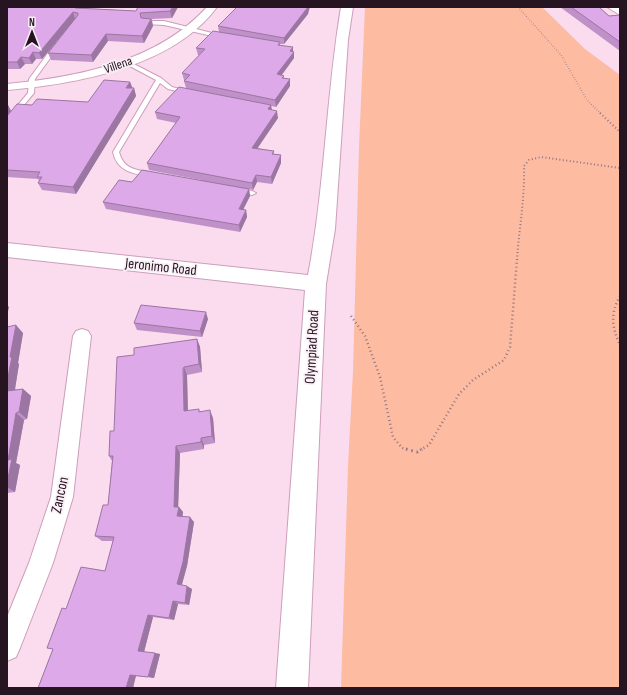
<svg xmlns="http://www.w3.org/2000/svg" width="627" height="695" font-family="'Sofia Sans Condensed',sans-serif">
<rect width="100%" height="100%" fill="#fadcee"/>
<polygon fill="#fdbba2" points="365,7 542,7 585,49 620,75 620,688 341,688 348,466 353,371 359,147"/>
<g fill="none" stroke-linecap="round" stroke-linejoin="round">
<g stroke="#cd9ebb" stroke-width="2">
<g id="service">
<polygon points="143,21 164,21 224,36 221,38 164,25 145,24 143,23"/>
<polygon points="54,45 59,46 35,79 34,93 9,123 7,124 7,118 28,93 29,79"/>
<path d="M126 62H130L161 78 172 87 192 92 189 94 168 89 160 83 119 152C124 171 139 170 154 173L155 175 152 177C135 174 117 172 113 152L156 80 126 64Z"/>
<polygon points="236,188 252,191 256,193 252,195 236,192"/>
</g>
</g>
<g stroke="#cd9ebb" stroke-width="2">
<g id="minor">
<path d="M207 7H217C173 67 77 84 7 90V84C78 77 157 62 207 7Z"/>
<polygon points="607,7 620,8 620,15"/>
<polygon points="82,329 88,331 91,336 73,497 53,563 20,648 16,657 7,661 7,617 29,563 51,497 73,336 76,331"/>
</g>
</g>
<g stroke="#cd9ebb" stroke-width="2">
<path id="secondary" d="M341 7H353L348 40 335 229 326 284 308 688H276L305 290 7 257V243L308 275C325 187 326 96 341 7Z"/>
</g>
<polyline stroke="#8e7785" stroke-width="1.5" stroke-dasharray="0.5 2" stroke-linecap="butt" points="518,7 561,55 587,100 601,114"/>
<g stroke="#8e7785" stroke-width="2" stroke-dasharray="1 2.5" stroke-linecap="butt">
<polyline points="600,113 620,132"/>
<path d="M517 260C519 229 525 198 524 166L529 160 541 157 620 168"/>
</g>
<g stroke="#8e7785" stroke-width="2.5" stroke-dasharray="1 3" stroke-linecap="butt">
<path d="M620 296C610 314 612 327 620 345"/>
<polyline points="351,316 365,336 380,377 393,437 402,448 410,450"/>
<polyline points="420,450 429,445 459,394 473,380 504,360 510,347 517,259"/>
</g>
<polyline stroke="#8e7785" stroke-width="3" stroke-dasharray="1.5 4" stroke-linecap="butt" points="406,449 417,452 422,449"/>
<use href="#service" fill="#fff" fill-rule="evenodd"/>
<use href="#minor" fill="#fff" fill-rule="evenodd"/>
<use href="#secondary" fill="#fff" fill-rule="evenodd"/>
</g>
<g fill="#bf91c8">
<polygon points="7,7 83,7 82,8 136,11 178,7 172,18 152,19 153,26 144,43 108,41 93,62 51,60 48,53 71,24 42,59 36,59 32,64 25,64 20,69 7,69"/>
<polygon points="560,7 599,7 609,16 620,15 620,51"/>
<polygon points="308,14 284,44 280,44 280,45 294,52 294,58 282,75 284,76 284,78 290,86 276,107 271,106 272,110 278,118 257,148 274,151 274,154 281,155 281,163 272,184 257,182 253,190 249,189 250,196 243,209 246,210 247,217 240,232 106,209 103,202 132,182 201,180 149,170 147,163 176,123 157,119 155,112 186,88 184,81 185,80 184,80 182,73 200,55 198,55 196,48 219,32 218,26"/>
<polygon points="130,82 132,88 134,88 136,96 76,194 42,190 38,183 39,181 38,179 7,177 7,103 11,111 10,113 32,105 88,102"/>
<polygon points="208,319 202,337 137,330 134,323"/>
<polygon points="7,326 23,333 18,363 19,364 15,389 16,390 23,389 31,396 27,419 24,420 16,463 20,465 15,492 7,493"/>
<polygon points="197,339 200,347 202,372 187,375 188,411 200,411 213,418 215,443 204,445 204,449 180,453 178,507 179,507 183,512 182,517 194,522 187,566 182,585 192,589 189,605 178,604 174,620 153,617 144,652 160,654 154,678 148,677 136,676 133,688 38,688 53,649 66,609 105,571 113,541 102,541 95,536 108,505 112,461 109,456 114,431 134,355"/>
</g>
<g fill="#9b76a2">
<polygon points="75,7 83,7 78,14 75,8"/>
<polygon points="173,7 178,7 172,18 170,11"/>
<polygon points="308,7 310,7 308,14 284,44 284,38"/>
<polygon points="73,12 75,19 42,59 39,53"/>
<polygon points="151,19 153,26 144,43 142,36"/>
<polygon points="106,34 108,41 93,62 91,55"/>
<polygon points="293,47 293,53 294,52 294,58 277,81 277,74 290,51"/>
<polygon points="33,52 36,59 32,64 29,58"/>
<polygon points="21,57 25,64 20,69 17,62"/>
<polygon points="290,79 290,86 276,107 275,100"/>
<polygon points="130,82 133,89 126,88"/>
<polygon points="134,88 136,96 76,194 73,187"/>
<polygon points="7,103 11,111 7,117"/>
<polygon points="271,105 272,112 268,109"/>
<polygon points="277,111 278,118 253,155 252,148"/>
<polygon points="281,155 281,163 272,184 271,177"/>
<polygon points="256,175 257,182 253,190 252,183"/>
<polygon points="249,189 250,196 240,216 239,209"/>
<polygon points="246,210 247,217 240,232 239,225"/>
<polygon points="7,305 9,307 7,316"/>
<polygon points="206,312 208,319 202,337 200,331"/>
<polygon points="16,325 23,333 18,363 19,364 15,389 17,391 7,391 7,382 10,357"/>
<polygon points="197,339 200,347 202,372 199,364"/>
<polygon points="184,367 187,375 188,419 184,411"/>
<polygon points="23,389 31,396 27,419 19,412"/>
<polygon points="210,410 213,418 215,443 212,436"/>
<polygon points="16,413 24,420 16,463 20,465 15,492 7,487 7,483 8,460"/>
<polygon points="201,438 204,445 204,449 201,442"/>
<polygon points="176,446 180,453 178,512 174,507"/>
<polygon points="179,507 183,512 182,521 177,516"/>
<polygon points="190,517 194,522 187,566 181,587 177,584"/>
<polygon points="187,586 192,589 189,605 185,603"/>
<polygon points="173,601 178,604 174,620 169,618"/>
<polygon points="148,615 153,617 144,652 138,651"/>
<polygon points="155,653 160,654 154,678 148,677"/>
<polygon points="130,675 136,675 133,688 126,688"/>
</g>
<g fill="#dea9e8" stroke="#9b76a2">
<polygon points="7,7 75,7 75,8 136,11 138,7 173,7 170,11 140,13 141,18 151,19 142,36 106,34 91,55 48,53 78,15 78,13 73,12 39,53 33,52 29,58 21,57 17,62 7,62"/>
<polygon points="237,7 308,7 284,38 218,26"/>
<polygon points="571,7 599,7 609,16 620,15 620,42"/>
<polygon points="213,31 280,42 278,45 293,47 290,51 294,52 277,74 284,76 282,78 290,79 275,100 184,81 190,75 182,73 205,49 196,48"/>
<polygon points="104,80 130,82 126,88 134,88 73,187 38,183 42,177 37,177 40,172 7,170 7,116 17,104 32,105 37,99 88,102"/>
<polygon points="179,87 271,105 268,109 277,111 252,148 274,151 272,154 281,155 271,177 256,175 252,183 147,163 180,117 155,112"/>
<polygon points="142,170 249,189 239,209 246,210 239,225 103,202 119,180 132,182"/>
<polygon points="141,305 206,312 200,331 134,323"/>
<polygon points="16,325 10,357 12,357 7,382 7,327"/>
<polygon points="197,339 199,364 184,367 183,369 184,411 199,409 199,412 210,410 212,436 201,438 201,442 176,446 174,507 179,507 177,516 190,517 183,562 177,584 187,586 185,603 173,601 169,618 148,615 138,651 155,653 148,677 130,675 126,688 38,688 53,649 47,648 62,608 66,609 81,567 105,571 114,537 95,536 103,505 108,505 113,456 109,456 110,431 114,431 117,357 134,355 134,348"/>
<polygon points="9,383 7,391 23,389 19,412 16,413 8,460 12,459 7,483 7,384"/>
</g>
<g text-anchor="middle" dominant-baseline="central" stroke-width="3.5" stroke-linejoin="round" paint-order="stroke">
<g font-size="13" fill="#261520" stroke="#faf0f6">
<text transform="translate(118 65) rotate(-19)">Villena</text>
</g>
<g font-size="15" fill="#261520" stroke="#faf0f6">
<text transform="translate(161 267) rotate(6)">Jeronimo Road</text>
<text transform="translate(312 347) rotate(-87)">Olympiad Road</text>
<text transform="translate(60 495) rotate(-78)">Zancon</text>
</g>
</g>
<rect width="627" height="695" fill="none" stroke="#261520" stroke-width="16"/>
<g transform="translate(32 32)" stroke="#faf0f6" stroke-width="3" paint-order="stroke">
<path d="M0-3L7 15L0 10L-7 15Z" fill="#261520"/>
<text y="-6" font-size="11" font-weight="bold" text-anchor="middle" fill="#261520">N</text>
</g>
</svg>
